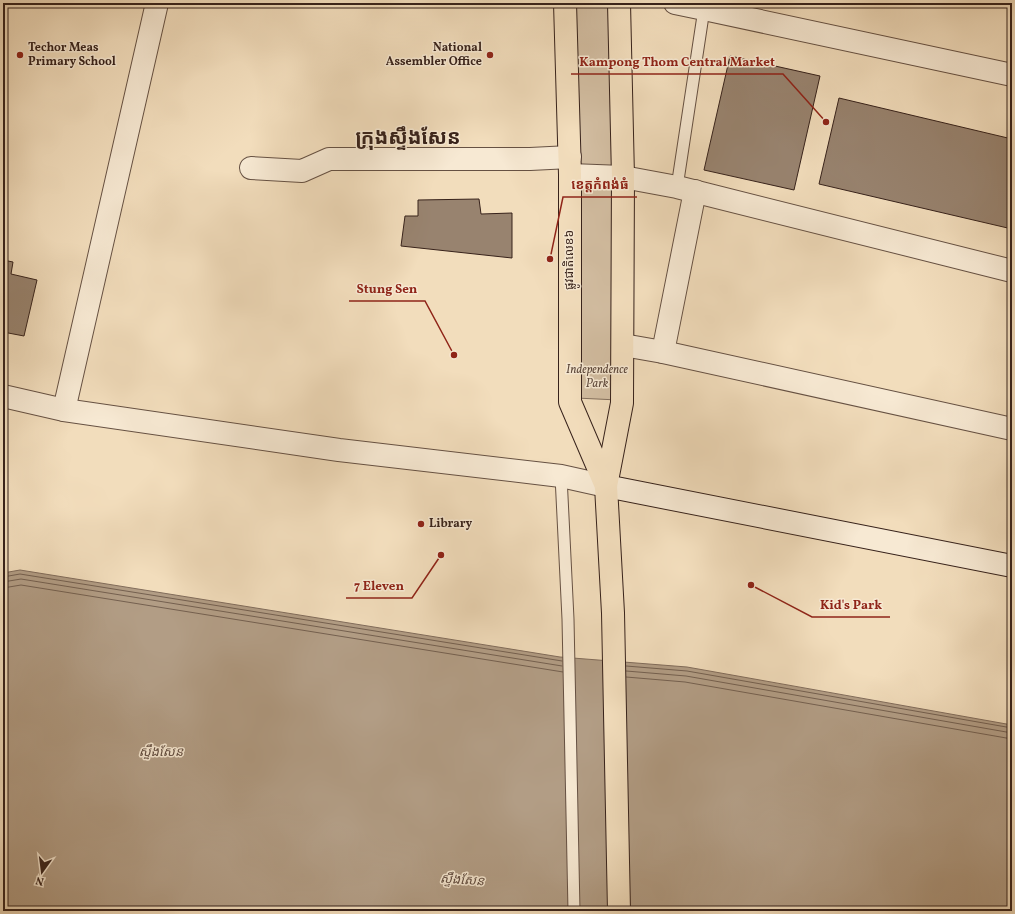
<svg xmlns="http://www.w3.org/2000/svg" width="1015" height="914" font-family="Vollkorn,'Noto Sans Khmer',serif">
<rect width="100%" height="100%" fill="#f2ddbc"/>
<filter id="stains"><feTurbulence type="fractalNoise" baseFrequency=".005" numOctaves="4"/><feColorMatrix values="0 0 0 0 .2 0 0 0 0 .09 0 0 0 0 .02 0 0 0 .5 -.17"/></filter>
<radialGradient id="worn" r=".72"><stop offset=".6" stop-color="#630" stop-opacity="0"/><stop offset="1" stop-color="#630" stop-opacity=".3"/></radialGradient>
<polygon fill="#d2bda1" stroke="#84705e" points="571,3 612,3 618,400 576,398"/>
<polygon fill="#b29d85" stroke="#816c5b" points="20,570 560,657 687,667 1012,725 1012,911 3,911 3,573"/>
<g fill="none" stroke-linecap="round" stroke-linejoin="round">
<g stroke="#746050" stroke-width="1">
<polyline points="3,577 20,574 562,661"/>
<polyline points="3,582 21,579 562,666"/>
<polyline points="3,588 21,585 563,672"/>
<polyline points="626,666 687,671 1012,728"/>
<polyline points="626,671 686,676 1012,733"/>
<polyline points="626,677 685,682 1012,739"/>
</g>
</g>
<g fill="#98836f" stroke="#37221b">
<polygon points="730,56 820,76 794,190 704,170"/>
<polygon points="839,98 1012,139 1012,229 819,184"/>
<polygon points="479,199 481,214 512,213 512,258 401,246 405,216 418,216 418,200"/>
<polygon points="3,260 13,262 11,274 37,280 24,336 3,332"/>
</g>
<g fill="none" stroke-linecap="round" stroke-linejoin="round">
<g stroke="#665143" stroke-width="13">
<g id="lane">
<polyline points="677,187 704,9"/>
<polyline points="561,476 568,619 574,911"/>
</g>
</g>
<g stroke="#665143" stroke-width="24">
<g id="street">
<polyline points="675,3 704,9"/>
<polyline points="696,3 704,9 1012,75"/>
<polyline points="251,168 302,171 329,159 530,159 570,157"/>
<polyline points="570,175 623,177 677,187 1012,271"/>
<polyline points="623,345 663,352 1012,429"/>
<polyline points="663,352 695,191"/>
<polyline points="3,396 64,410 339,450 561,476 606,486"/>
<polyline points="64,410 157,3"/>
</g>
</g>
<g stroke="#37221b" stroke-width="24">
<polyline id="secondary" points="606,486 1012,566"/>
</g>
<g stroke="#37221b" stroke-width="24">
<g id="primary">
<polyline points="565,3 570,175 570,402 606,486"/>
<polyline points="619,911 613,613 606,486 622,403 623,177 619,3"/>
</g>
</g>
<use href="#lane" stroke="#f7e9d3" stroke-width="11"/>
<use href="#street" stroke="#f7e9d3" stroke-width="22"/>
<use href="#secondary" stroke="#f7e9d3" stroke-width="22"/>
<use href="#primary" stroke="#f2ddbc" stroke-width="22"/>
</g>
<g fill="#8f2418" stroke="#f7e9d3" stroke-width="1.5">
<circle cx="20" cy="55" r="4"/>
<circle cx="490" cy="55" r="4"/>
<circle cx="421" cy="524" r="4"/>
</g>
<g text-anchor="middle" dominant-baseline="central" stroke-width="3" stroke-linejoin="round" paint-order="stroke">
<g font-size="12" font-weight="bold" fill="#37221b" stroke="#f7e9d3" text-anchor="start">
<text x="28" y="48">Techor Meas<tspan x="28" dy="14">Primary School</tspan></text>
<text x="482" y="48" text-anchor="end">National<tspan x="482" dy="14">Assembler Office</tspan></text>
<text x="429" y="524">Library</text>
</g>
<g font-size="12" fill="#37221b" stroke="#f7e9d3">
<text transform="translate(570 260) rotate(-90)">ផ្លូវជាតិលេខ៦</text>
</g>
<g font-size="12" font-style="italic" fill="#5e493c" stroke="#f7e9d3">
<text x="597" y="370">Independence<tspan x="597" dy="14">Park</tspan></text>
</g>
<g font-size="13" font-style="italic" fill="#624d40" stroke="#f7e9d3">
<text x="161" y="753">ស្ទឹងសែន</text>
<text transform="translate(462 881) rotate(4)">ស្ទឹងសែន</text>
</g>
<g font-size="20" font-weight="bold" fill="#37221b" stroke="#f7e9d3">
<text x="408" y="139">ក្រុងស្ទឹងសែន</text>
</g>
</g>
<path fill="none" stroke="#8f2418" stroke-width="1.5" d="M826 122L783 74H571M550 259L563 197H637M454 355L425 301H349M441 555L412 598H346M751 585L812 617H890"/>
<g fill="#8f2418" stroke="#f7e9d3" stroke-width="1.5">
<circle cx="826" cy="122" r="4"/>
<circle cx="550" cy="259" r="4"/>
<circle cx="454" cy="355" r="4"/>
<circle cx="441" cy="555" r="4"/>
<circle cx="751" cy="585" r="4"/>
</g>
<g font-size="13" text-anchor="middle" font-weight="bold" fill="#8f2418" stroke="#f7e9d3" stroke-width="3" stroke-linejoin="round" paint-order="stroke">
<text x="677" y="66">Kampong Thom Central Market</text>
<text x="600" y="189">ខេត្តកំពង់ធំ</text>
<text x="387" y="293">Stung Sen</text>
<text x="379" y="590">7 Eleven</text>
<text x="851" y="609">Kid's Park</text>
</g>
<rect width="1015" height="914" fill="none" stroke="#f2ddbc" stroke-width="16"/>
<rect x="4" y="4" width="1007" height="906" fill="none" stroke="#37221b" stroke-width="2"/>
<rect x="8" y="8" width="999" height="898" fill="none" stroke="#37221b"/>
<g transform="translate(42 872) rotate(194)" stroke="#f7e9d3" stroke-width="3" paint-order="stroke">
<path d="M0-3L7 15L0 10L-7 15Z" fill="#37221b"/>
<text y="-6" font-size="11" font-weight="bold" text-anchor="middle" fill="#37221b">N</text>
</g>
<rect width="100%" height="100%" filter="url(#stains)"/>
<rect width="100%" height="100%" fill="url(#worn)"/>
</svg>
